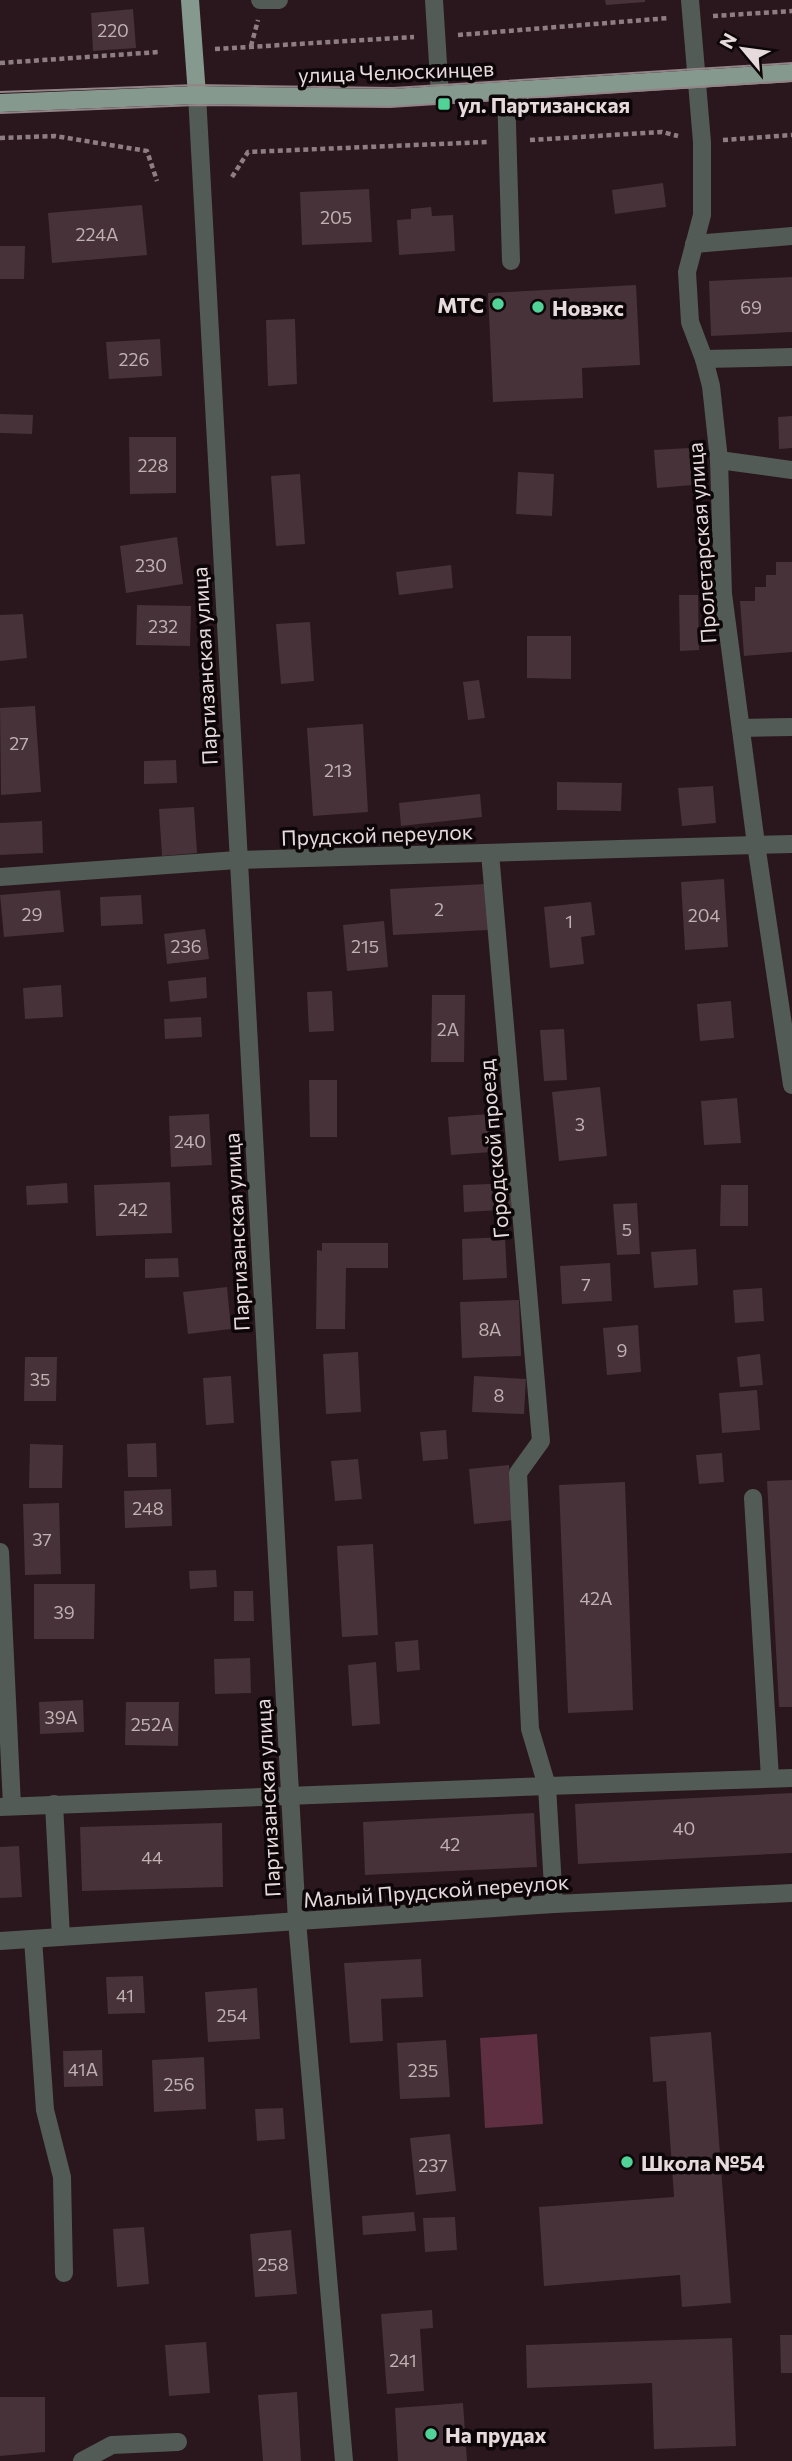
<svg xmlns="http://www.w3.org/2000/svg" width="792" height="2461" font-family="Commissioner,sans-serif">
<rect width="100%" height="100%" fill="#29171d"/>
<polygon fill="#5e2f41" points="537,2034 543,2124 485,2128 480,2038"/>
<g fill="#463238">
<polygon points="605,0 645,0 645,2 606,5"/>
<polygon points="133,9 136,48 93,51 91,13"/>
<polygon points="663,183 666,207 615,214 612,190"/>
<polygon points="369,189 372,242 302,245 300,192"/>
<polygon points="142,205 147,255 52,263 48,213"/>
<polygon points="431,207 432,216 453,215 455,251 399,255 397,220 411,219 411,209"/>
<polygon points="0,246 25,246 24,279 0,279"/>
<polygon points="792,277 792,332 711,336 709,281"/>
<polygon points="636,285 640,365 582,368 583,398 493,402 488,293"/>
<polygon points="295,319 297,384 268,386 266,320"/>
<polygon points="160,339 162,376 109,379 106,342"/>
<polygon points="0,414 33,415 32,434 0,433"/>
<polygon points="792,416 792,448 779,449 778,417"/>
<polygon points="129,437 176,437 176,493 130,494"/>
<polygon points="689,448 692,485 657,488 654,450"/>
<polygon points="518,472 554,474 552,516 516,514"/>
<polygon points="300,474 305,544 276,546 271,476"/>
<polygon points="177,537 183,584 126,593 120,546"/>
<polygon points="776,562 792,562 792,652 744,656 740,601 755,601 755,587 766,587 766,575 776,575"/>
<polygon points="451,565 453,588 399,595 396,572"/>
<polygon points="679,595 698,595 699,650 680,651"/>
<polygon points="137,605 191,606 190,646 136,645"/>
<polygon points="23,614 27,658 0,661 0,615"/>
<polygon points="310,622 314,681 281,684 276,624"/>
<polygon points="527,636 571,636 571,679 527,678"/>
<polygon points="479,680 485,718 468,720 463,682"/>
<polygon points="35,706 41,792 1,795 0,708"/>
<polygon points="363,724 368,812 313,816 307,728"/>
<polygon points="176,760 177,783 144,784 144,761"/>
<polygon points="557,782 622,783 621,811 557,810"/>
<polygon points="713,786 716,823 682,826 678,788"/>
<polygon points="480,794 482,817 401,826 399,803"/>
<polygon points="194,807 197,853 162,856 159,809"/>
<polygon points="42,821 43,853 0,855 0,823"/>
<polygon points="724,879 728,947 685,950 681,882"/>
<polygon points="486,884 488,930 393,935 390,889"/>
<polygon points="60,890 64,932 4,937 0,895"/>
<polygon points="141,895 143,924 101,926 100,897"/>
<polygon points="591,902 595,935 581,937 584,964 550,968 544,907"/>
<polygon points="384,921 388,967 347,971 343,925"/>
<polygon points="205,929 209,959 167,964 164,934"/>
<polygon points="206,977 207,998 170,1002 168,981"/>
<polygon points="61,985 63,1017 25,1019 23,988"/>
<polygon points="332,991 334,1031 309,1032 307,992"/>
<polygon points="432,995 465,995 464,1062 431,1062"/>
<polygon points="731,1001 734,1038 700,1041 697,1004"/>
<polygon points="201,1017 202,1037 165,1039 164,1019"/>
<polygon points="564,1029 567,1080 544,1081 540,1030"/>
<polygon points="309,1080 337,1080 337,1137 310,1137"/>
<polygon points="600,1087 607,1156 559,1161 552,1092"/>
<polygon points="737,1098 741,1143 704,1145 701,1101"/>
<polygon points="209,1114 212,1165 171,1167 169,1116"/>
<polygon points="489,1114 492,1152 451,1155 448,1117"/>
<polygon points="170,1182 172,1233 96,1236 94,1185"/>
<polygon points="67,1183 68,1203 27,1205 26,1186"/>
<polygon points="516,1183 517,1209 464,1212 463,1185"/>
<polygon points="721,1185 748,1185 748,1226 720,1226"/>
<polygon points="637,1203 640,1254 617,1255 613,1204"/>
<polygon points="505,1237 507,1278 463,1280 462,1239"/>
<polygon points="322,1243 388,1243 388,1268 346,1268 345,1329 316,1329 317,1250 322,1251"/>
<polygon points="696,1249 698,1285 654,1288 651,1252"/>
<polygon points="178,1258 179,1277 145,1278 145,1259"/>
<polygon points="610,1263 612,1301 562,1304 560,1266"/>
<polygon points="227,1287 231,1329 188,1334 183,1292"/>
<polygon points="762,1288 764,1321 735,1323 733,1290"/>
<polygon points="519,1300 521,1356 462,1358 460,1302"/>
<polygon points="638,1325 641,1372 607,1375 603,1328"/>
<polygon points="358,1352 361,1412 326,1414 323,1354"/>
<polygon points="760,1354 763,1385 740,1387 737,1357"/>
<polygon points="25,1357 57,1357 56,1401 24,1401"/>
<polygon points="231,1376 234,1423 206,1425 203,1378"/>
<polygon points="474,1376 526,1379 524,1414 472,1412"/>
<polygon points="757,1390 760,1430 722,1433 719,1393"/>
<polygon points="446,1430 448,1459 423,1461 420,1432"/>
<polygon points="156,1443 157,1477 128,1477 127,1444"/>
<polygon points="30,1444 63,1445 62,1488 29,1488"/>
<polygon points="722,1453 724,1482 699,1484 696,1455"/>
<polygon points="358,1459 362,1499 335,1501 331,1461"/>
<polygon points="509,1465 514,1520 474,1524 469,1469"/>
<polygon points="792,1480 792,1707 779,1707 767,1481"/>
<polygon points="625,1482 633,1710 568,1713 559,1485"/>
<polygon points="171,1489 172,1526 125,1528 124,1491"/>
<polygon points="59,1503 61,1574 25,1575 23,1504"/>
<polygon points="373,1544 378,1635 342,1637 337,1546"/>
<polygon points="216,1570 217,1587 190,1589 189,1571"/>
<polygon points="34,1584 95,1584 94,1639 34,1639"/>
<polygon points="234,1591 253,1591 254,1621 234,1621"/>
<polygon points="418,1640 420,1670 397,1672 395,1642"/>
<polygon points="250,1658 251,1693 215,1694 214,1659"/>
<polygon points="376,1662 380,1724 352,1726 348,1665"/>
<polygon points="83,1700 84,1732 40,1734 39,1702"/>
<polygon points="126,1702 179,1702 178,1746 125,1745"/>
<polygon points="792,1793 792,1853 578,1864 575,1804"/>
<polygon points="534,1813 537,1867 365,1875 363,1822"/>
<polygon points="222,1823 223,1887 82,1891 80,1827"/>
<polygon points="19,1846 22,1897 0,1898 0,1847"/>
<polygon points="421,1959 423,1997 381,1999 383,2041 350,2043 344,1963"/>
<polygon points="143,1976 145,2013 108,2014 106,1977"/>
<polygon points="257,1988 260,2039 208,2042 205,1992"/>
<polygon points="711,2032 731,2303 682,2307 680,2275 544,2286 539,2207 674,2197 666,2081 653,2082 650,2037"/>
<polygon points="446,2040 450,2097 400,2099 397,2043"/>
<polygon points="102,2050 103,2086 64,2087 63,2051"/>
<polygon points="204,2057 206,2109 154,2112 152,2060"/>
<polygon points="283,2108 285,2139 257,2141 255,2109"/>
<polygon points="450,2134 456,2191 416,2195 410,2138"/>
<polygon points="414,2212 416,2231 363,2235 362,2216"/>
<polygon points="455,2217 457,2250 425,2252 423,2218"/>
<polygon points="144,2227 149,2284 117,2287 113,2229"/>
<polygon points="291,2230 297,2294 255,2297 250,2234"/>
<polygon points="432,2310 433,2328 420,2329 424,2391 387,2394 381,2314"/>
<polygon points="780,2335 792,2335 792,2373 781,2373"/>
<polygon points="732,2338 736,2446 654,2449 652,2383 527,2388 526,2345"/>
<polygon points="206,2342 210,2393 169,2396 165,2345"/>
<polygon points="297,2392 301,2461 263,2461 258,2395"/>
<polygon points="0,2397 45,2397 45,2452 0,2456"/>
<polygon points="463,2403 467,2461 398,2461 395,2408"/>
</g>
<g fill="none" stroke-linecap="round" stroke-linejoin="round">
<g stroke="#8e7e83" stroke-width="4.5" stroke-dasharray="5 3.5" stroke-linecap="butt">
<polyline points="713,16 792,11"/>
<polyline points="458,35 669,18"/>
<polyline points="251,46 258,20"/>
<polyline points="215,49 414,37"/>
<polyline points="0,63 159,52"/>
<polyline points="0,138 55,136 147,151 157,181"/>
<polyline points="530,140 662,132 678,136"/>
<polyline points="723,140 792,135"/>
<polyline points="232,177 248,152 487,142"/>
</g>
<g stroke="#525b55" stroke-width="18">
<polyline points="260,0 279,0"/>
<polyline points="434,0 440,95"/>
<polyline points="690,0 702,142 702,215 687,272 690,322 704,359 711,386 719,460 723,594 756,844 792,1085"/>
<polyline points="506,91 511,261"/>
<polyline points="197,95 297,1921 344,2461"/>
<polyline points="694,244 792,236"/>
<polyline points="704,359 792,357"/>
<polyline points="719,460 792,470"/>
<polyline points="741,728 792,727"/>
<polyline points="0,877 237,860 792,844"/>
<polyline points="753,1498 770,1778"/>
<polyline points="0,1552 12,1806"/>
<polyline points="54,1804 61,1937"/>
<polyline points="0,1807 547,1786 530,1729 518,1473 541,1441 490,853"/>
<polyline points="554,1904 547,1786 792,1778"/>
<polyline points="33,1939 45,2110 62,2177 64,2273"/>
<polyline points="0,1941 554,1904 792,1893"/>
<polyline points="82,2461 112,2445 178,2442"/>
</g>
<g stroke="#86998e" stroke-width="18">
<polyline points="190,0 197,95"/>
<polyline points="0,103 197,95 392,98 792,73"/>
</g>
<g stroke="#938488" stroke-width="2">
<polyline points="0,92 196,85 393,88 792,63"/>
<polyline points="0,113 196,105 390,107 792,81"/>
</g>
</g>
<g fill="#51d397" stroke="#0d0608" stroke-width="2.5">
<rect x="437" y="97" width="14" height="14" rx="3.5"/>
<circle cx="498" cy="304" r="7"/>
<circle cx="538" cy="307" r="7"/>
<circle cx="627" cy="2162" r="7"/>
<circle cx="431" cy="2434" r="7"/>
</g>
<g text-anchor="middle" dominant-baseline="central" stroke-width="7" stroke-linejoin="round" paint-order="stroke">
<g font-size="18" fill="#bfb0b4">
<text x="113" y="30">220</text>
<text x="336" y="217">205</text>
<text x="97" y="234">224А</text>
<text x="751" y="307">69</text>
<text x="134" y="359">226</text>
<text x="153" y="465">228</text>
<text x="151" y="565">230</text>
<text x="163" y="626">232</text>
<text x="19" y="743">27</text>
<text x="338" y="770">213</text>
<text x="439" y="909">2</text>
<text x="32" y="914">29</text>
<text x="704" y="915">204</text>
<text x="569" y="921">1</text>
<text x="186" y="946">236</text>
<text x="365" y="946">215</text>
<text x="448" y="1029">2А</text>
<text x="580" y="1124">3</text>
<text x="190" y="1141">240</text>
<text x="133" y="1209">242</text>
<text x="627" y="1229">5</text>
<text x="586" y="1284">7</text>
<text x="490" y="1329">8А</text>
<text x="622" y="1350">9</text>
<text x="40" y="1379">35</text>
<text x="499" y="1395">8</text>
<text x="148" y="1508">248</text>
<text x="42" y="1539">37</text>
<text x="596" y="1598">42А</text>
<text x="64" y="1612">39</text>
<text x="61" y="1717">39А</text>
<text x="152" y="1724">252А</text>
<text x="684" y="1828">40</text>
<text x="450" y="1844">42</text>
<text x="152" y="1857">44</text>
<text x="125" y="1995">41</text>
<text x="232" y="2015">254</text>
<text x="83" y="2069">41А</text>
<text x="423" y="2070">235</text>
<text x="179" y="2084">256</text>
<text x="433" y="2165">237</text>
<text x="273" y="2264">258</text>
<text x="403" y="2360">241</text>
</g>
<g font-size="21" fill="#e7dadd" stroke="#0d0608">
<text transform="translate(396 71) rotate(-2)">улица Челюскинцев</text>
<text transform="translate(701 543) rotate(-94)">Пролетарская улица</text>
<text transform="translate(204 666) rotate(-93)">Партизанская улица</text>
<text transform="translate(377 834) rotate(-2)">Прудской переулок</text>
<text transform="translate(493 1149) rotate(-95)">Городской проезд</text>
<text transform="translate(236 1232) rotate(-93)">Партизанская улица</text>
<text transform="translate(267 1798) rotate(-93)">Партизанская улица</text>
<text transform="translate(436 1890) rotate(-4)">Малый Прудской переулок</text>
</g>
<g font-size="21" font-weight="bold" fill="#e7dadd" stroke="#0d0608" text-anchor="start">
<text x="458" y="104">ул. Партизанская</text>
<text x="484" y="304" text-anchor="end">МТС</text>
<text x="552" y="307">Новэкс</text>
<text x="641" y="2162">Школа №54</text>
<text x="445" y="2434">На прудах</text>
</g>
</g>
<g transform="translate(743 49) rotate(299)" stroke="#0d0608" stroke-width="5" paint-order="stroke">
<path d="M0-5L12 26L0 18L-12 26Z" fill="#e7dadd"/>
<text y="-10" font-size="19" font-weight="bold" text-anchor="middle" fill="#e7dadd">N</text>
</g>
</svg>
